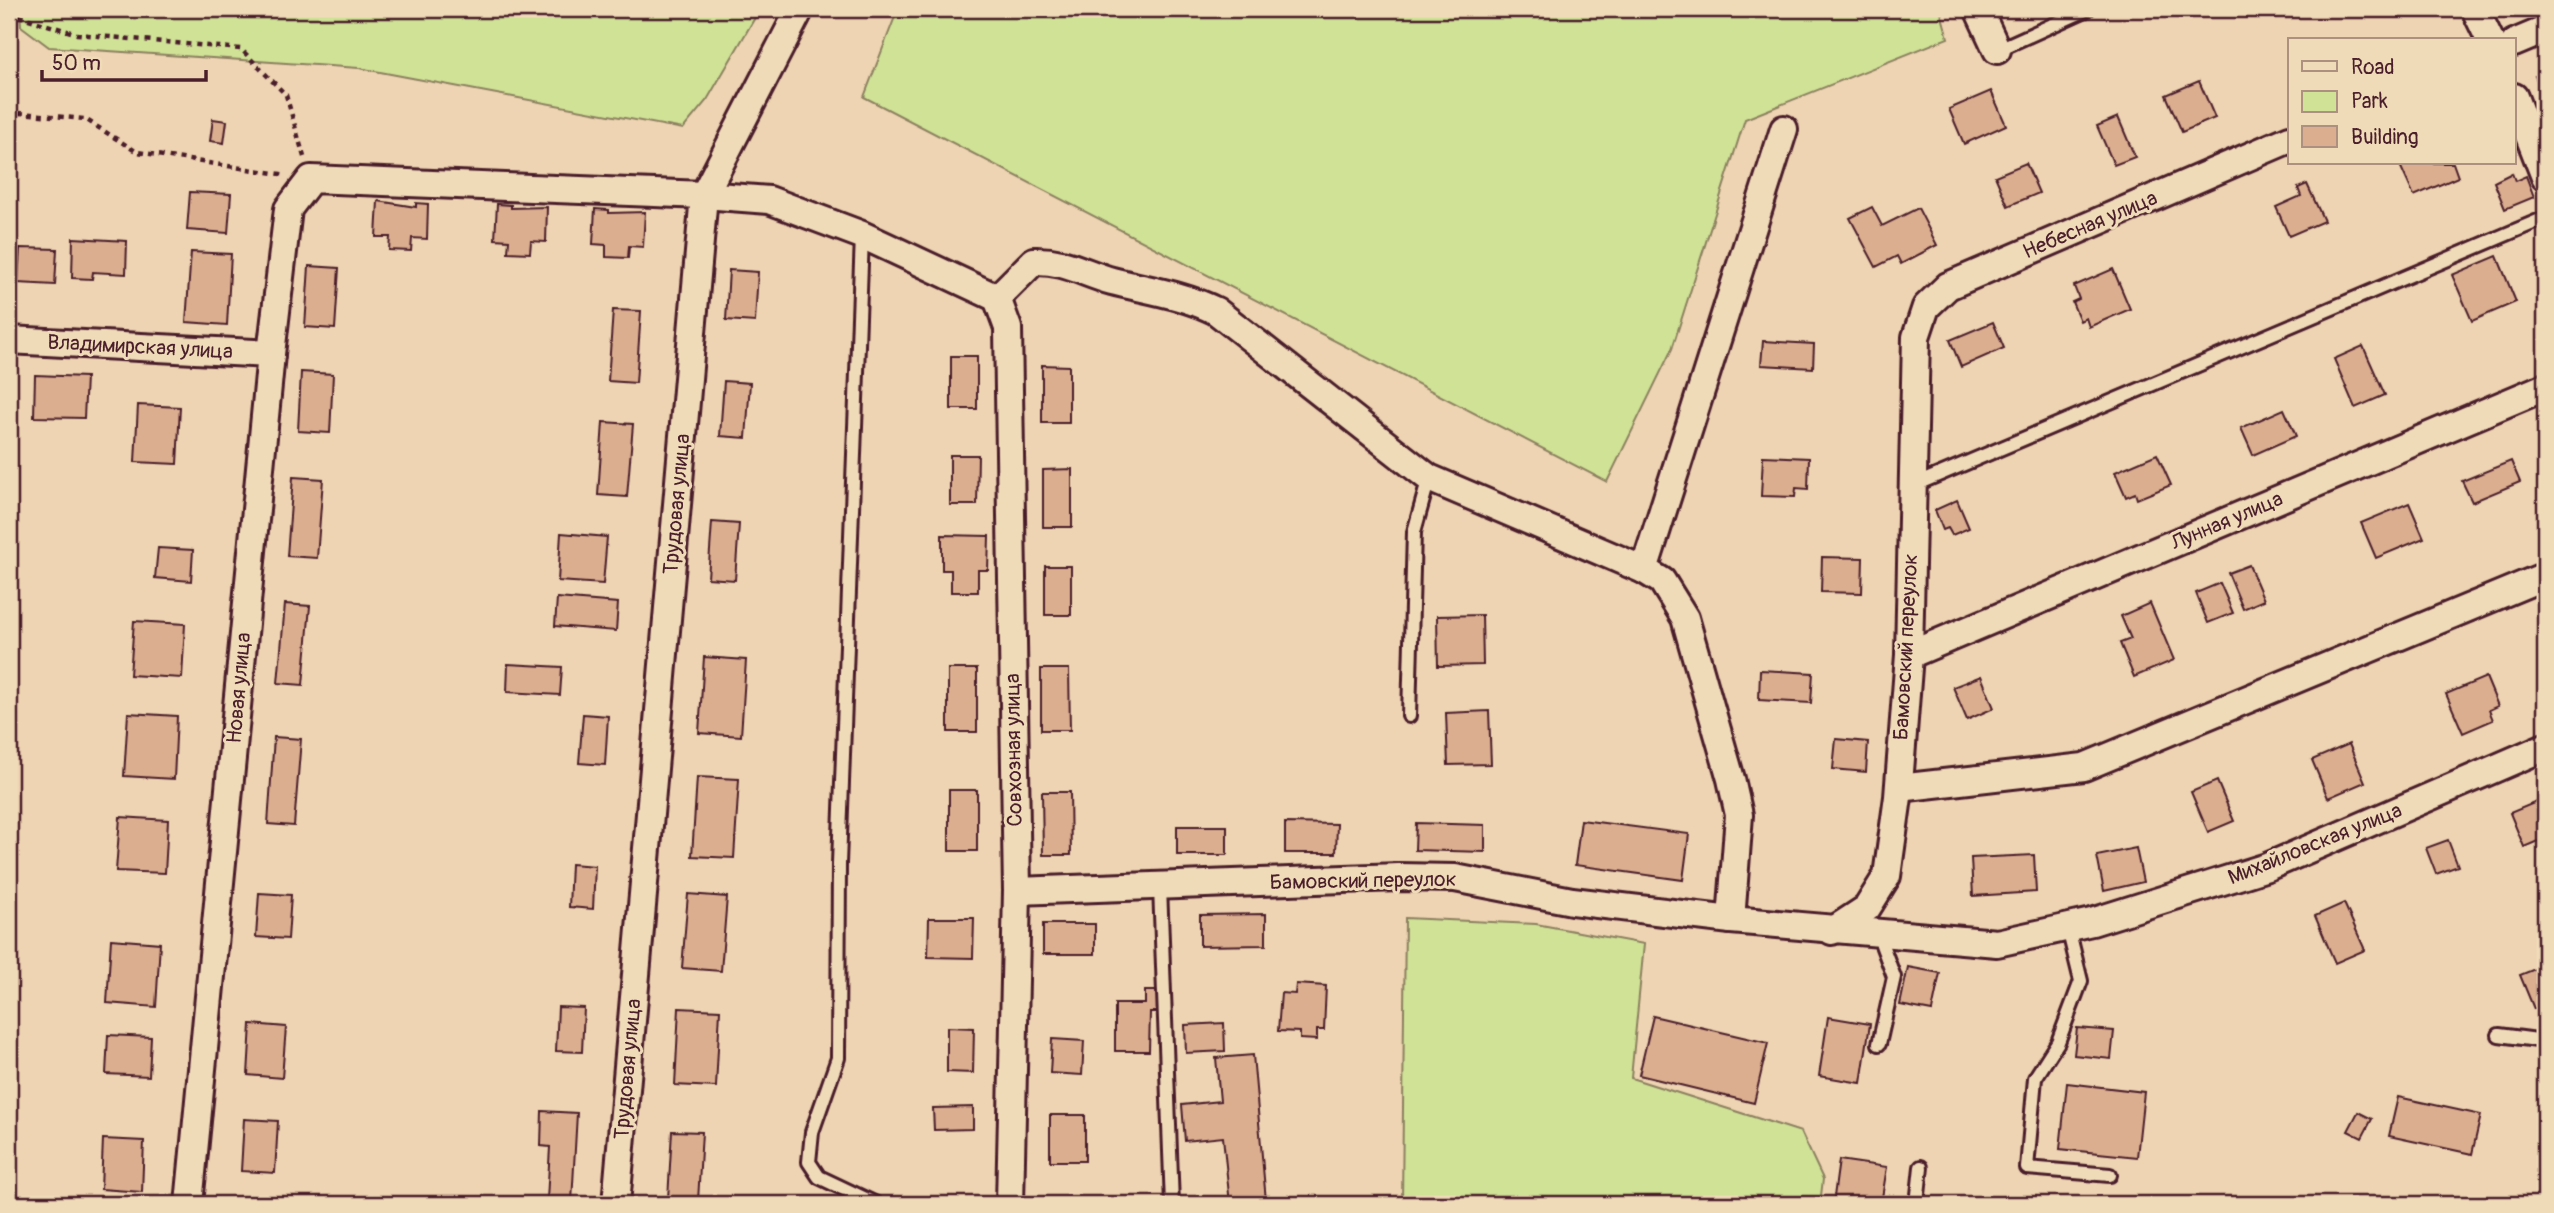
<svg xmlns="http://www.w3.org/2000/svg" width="2554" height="1213" font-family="Pangolin,sans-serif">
<rect width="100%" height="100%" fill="#eed4b2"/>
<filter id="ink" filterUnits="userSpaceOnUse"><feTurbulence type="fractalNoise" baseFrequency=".0143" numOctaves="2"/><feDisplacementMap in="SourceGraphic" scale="14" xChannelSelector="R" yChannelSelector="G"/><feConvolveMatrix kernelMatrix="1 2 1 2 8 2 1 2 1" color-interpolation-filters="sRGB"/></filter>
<g filter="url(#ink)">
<g fill="#cfe296" stroke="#8c8060" stroke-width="2">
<polygon points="20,9 760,9 707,100 683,129 359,68 49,47 21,26"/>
<polygon points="898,9 1940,9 1948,38 1745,119 1672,349 1607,482 864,97"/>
<polygon points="1405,918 1536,924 1644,944 1631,1078 1801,1132 1823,1179 1820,1204 1402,1204"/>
</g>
<g fill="#dbae8f" stroke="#4a1f2b" stroke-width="2">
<polygon points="2545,71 2545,99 2535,76"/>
<polygon points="2199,81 2215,118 2182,132 2166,95"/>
<polygon points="1991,91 2006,125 1964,144 1949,109"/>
<polygon points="2118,117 2135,157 2114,165 2097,126"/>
<polygon points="213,119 227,121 224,143 210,141"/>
<polygon points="2026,163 2039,193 2008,206 1995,176"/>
<polygon points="2399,163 2453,163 2458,177 2414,196"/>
<polygon points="2512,173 2515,181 2526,176 2534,197 2505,209 2494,182"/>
<polygon points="2307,184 2324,221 2289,236 2276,207 2301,196 2298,188"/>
<polygon points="190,192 231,194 228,233 187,230"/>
<polygon points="378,201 416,207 416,203 428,204 427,239 412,238 411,251 389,250 390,237 376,237"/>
<polygon points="497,204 511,205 511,208 547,207 546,242 531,241 530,253 508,252 509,240 495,239"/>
<polygon points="1872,207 1882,226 1918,208 1937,245 1901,264 1897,256 1876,267 1850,218"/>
<polygon points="595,209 609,210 609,213 645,212 643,247 629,246 628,258 606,257 606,245 593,244"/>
<polygon points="73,238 127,241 126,274 93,272 92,279 72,278"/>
<polygon points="20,248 57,249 55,285 18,283"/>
<polygon points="191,252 231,254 227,325 186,322"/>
<polygon points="2497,256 2516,302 2472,321 2452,275"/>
<polygon points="309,266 339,268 335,329 305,327"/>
<polygon points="2113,269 2130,309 2089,327 2086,318 2080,321 2072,302 2079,299 2074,286"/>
<polygon points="729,270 758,272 755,322 726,320"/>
<polygon points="613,310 641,311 636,383 608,381"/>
<polygon points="1993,322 2004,348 1961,367 1950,340"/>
<polygon points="1763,341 1814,344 1813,368 1761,365"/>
<polygon points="2363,346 2385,395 2355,408 2334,359"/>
<rect x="951" y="356" width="26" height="53"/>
<polygon points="1042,365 1069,366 1069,423 1042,423"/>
<polygon points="301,372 333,374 330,433 298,431"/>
<polygon points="35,375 86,377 84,418 34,417"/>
<polygon points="724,381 750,383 746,438 720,436"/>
<polygon points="138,405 180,407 177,464 135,462"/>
<polygon points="2284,409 2296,436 2253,455 2241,428"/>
<polygon points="603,422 633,424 627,497 598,495"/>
<polygon points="2157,454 2171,485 2137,499 2135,493 2126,497 2115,472"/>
<polygon points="950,455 978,455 977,505 950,505"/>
<polygon points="1763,456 1809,458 1808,489 1796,488 1795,497 1761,496"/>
<polygon points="2511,461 2520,482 2472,502 2462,481"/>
<polygon points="1072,469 1072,527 1043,527 1043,470"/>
<polygon points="293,477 323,479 317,558 287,556"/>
<polygon points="1957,500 1969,528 1952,535 1948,528 1943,530 1935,510"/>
<polygon points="2409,503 2424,538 2376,558 2361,523"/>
<polygon points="712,522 739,524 735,580 708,578"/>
<polygon points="561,533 607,537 603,584 558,581"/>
<polygon points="942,535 989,536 988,570 978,570 978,592 951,592 951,570 942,570"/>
<polygon points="158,548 193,550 191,581 155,578"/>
<polygon points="1822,557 1863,558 1862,593 1821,592"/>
<polygon points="2249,565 2264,600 2243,609 2228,573"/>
<rect x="1045" y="566" width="26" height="49"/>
<polygon points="2220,583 2233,613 2208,623 2196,593"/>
<polygon points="557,598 618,603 616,631 555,626"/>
<polygon points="2150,603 2174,660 2134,677 2120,643 2131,639 2121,616"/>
<polygon points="285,604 310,606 303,685 278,683"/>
<polygon points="1482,615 1483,665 1438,666 1437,616"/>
<polygon points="134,621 185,624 182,678 130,675"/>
<polygon points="704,657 746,660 741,736 699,733"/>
<polygon points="508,664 562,667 560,695 507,692"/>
<rect x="948" y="669" width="29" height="63"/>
<polygon points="1041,669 1069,669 1070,730 1041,730"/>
<polygon points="1760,670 1813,673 1811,703 1759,700"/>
<polygon points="1981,676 1994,708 1967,720 1953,687"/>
<polygon points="2486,677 2498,706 2489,710 2493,720 2463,733 2446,694"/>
<polygon points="1489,711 1491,764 1448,765 1446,713"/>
<polygon points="128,713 177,716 174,779 124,776"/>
<polygon points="583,714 608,716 605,765 579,763"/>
<polygon points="274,737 301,739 294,826 268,824"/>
<polygon points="1836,739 1868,742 1866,772 1833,769"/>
<polygon points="2349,744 2365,782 2328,798 2312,760"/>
<polygon points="697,777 739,779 734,858 692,856"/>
<polygon points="2217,781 2234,821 2208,832 2191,792"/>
<rect x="949" y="790" width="28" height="61"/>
<polygon points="1042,792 1070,792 1071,855 1043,855"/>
<polygon points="2541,800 2545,810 2545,838 2524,847 2510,813"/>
<polygon points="120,817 168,820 165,873 116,871"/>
<polygon points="1581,820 1689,834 1683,880 1575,865"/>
<polygon points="1285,823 1337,824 1336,853 1285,853"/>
<polygon points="1416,823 1485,825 1485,852 1415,850"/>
<rect x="1177" y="826" width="50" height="29"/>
<polygon points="2448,840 2458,866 2436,874 2426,848"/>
<polygon points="2136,848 2143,882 2104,891 2097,856"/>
<polygon points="2034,855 2036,892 1973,896 1971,858"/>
<polygon points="571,864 595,866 593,909 569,907"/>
<polygon points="259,893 291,895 288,939 256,937"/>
<polygon points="688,894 727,897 721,971 682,968"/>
<polygon points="2344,903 2365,950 2335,963 2315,916"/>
<polygon points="1266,914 1266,945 1200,946 1200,915"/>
<polygon points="929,918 974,918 973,958 928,957"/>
<rect x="1043" y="924" width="52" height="30"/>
<polygon points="111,939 160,943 156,1007 107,1003"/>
<polygon points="2545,965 2545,1005 2534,1009 2520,975"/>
<polygon points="1908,967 1940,973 1932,1011 1900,1005"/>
<polygon points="1296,984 1326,986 1324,1030 1317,1030 1317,1040 1300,1039 1300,1032 1278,1031 1281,993 1295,994"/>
<polygon points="1145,991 1159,991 1158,1012 1150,1012 1149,1051 1115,1051 1115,1004 1145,1004"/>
<polygon points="558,1007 584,1008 582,1052 556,1051"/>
<polygon points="679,1008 720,1010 716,1087 675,1085"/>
<polygon points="1653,1016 1768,1043 1754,1103 1639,1075"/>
<polygon points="1828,1017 1870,1024 1861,1083 1819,1076"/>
<polygon points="1224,1023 1225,1051 1186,1053 1185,1025"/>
<polygon points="251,1024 286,1027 282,1078 248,1075"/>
<polygon points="947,1027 974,1028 973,1073 947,1072"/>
<polygon points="2077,1028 2114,1031 2111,1059 2074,1055"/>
<polygon points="108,1035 151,1037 149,1076 106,1074"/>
<polygon points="1052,1039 1084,1041 1082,1075 1050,1073"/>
<polygon points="1253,1055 1266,1201 1276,1200 1276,1204 1230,1204 1223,1137 1185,1141 1182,1105 1220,1101 1216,1058"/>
<polygon points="2067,1083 2144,1092 2137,1157 2060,1149"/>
<polygon points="2398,1097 2481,1115 2472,1154 2389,1136"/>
<polygon points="973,1107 973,1129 934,1130 933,1108"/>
<polygon points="542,1111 577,1113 572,1202 547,1200 550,1147 541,1146"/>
<polygon points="2358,1112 2372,1119 2362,1138 2348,1131"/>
<rect x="1050" y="1115" width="35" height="46"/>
<polygon points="244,1119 278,1121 275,1173 241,1171"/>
<polygon points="672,1131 702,1132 698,1201 668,1199"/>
<polygon points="103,1139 144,1141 142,1192 101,1189"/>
<polygon points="1839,1160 1887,1167 1881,1204 1833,1204"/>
<polygon points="1995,1200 2035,1204 1994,1204"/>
</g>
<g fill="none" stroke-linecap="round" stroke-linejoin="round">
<g stroke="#4a1f2b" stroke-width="18">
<g id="lane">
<polyline points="1997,50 2088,9"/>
<polyline points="862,236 839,864 838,1058 812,1132 809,1162 819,1177 876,1204"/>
<polyline points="1912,486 2545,218"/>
<polyline points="1409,716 1414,532 1429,478"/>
<polyline points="1160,887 1172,1204"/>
<polyline points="2068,928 2081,981 2058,1042 2035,1078 2027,1168 2110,1175"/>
<polyline points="1878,934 1894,977 1879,1044"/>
<polyline points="2499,1035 2545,1041"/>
<polyline points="1917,1204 1921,1167"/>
</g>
</g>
<g stroke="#4a1f2b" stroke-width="32">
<g id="street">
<polyline points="800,9 704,195 769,200 862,235 997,298"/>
<polyline points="1978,9 1997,50"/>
<polyline points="2475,9 2490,40"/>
<polyline points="2514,43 2545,30"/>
<polyline points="2514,97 2545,177"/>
<path d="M997 298 1034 261C1065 260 1083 273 1112 281 1147 290 1184 295 1216 311L1429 478 1644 570 1662 581 1685 618 1731 779 1739 815 1731 920"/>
<polyline points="997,298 1008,328 1017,891 1010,1204"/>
<polyline points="9,340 271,354"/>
<polyline points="1644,570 1784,129"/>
<polyline points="1909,655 2545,387"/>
<polyline points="1899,788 2084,767 2545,576"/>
<polyline points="1017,891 1399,877 1455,878 1572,901 1731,920 1997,943 2092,922 2267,867 2545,747"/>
<polyline points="1832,931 1867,908 1887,876 1898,797 1909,655 1916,337 1926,307 1948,286 2290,139"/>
<polyline points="189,1204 271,354 288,209 311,179 704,195 616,1204"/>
</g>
</g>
<g stroke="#4a1f2b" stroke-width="4.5" stroke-dasharray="5 5" stroke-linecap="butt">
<polyline points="9,13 77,34 241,49 286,95 304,157"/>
<polyline points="9,112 85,119 137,152 287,175"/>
</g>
<use href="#lane" stroke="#f0dbb9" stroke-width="12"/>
<use href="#street" stroke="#f0dbb9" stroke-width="26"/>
</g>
</g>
<g text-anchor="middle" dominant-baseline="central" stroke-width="6" stroke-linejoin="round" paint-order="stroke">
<g font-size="21" fill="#4a1f2b" stroke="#f0dbb9">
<text transform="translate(2090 225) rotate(-23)">Небесная улица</text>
<text transform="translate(140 347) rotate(3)">Владимирская улица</text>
<text transform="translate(677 504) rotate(-85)">Трудовая улица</text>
<text transform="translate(2227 521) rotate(-23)">Лунная улица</text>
<text transform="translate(1906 647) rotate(-87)">Бамовский переулок</text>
<text transform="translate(239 688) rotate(-85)">Новая улица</text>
<text transform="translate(1014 750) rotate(-91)">Совхозная улица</text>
<text transform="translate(2315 844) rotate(-22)">Михайловская улица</text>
<text transform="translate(1363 881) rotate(-1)">Бамовский переулок</text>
<text transform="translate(628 1069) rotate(-85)">Трудовая улица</text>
</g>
</g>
<rect width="2554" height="1213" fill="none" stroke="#f0dbb9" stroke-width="35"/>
<rect x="18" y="18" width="2519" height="1178" fill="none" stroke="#4a1f2b" stroke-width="2.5" filter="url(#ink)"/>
<rect x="2288" y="38" width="228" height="126" fill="#f0dbb9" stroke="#ae9080" stroke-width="2"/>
<rect x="2302" y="61" width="35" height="10" fill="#f0dbb9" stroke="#ae9080" stroke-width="2"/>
<text x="2351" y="74" font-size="21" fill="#4a1f2b">Road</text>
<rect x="2302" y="91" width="35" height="21" fill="#cfe296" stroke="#ae9080" stroke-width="2"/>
<text x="2351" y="108" font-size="21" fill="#4a1f2b">Park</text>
<rect x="2302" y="126" width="35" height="21" fill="#dbae8f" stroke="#ae9080" stroke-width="2"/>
<text x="2351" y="144" font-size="21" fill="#4a1f2b">Building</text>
<path d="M42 70v10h164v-10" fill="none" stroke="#4a1f2b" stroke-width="3.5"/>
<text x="52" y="70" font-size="21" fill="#4a1f2b" stroke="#f0dbb9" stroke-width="5" paint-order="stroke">50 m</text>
</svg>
